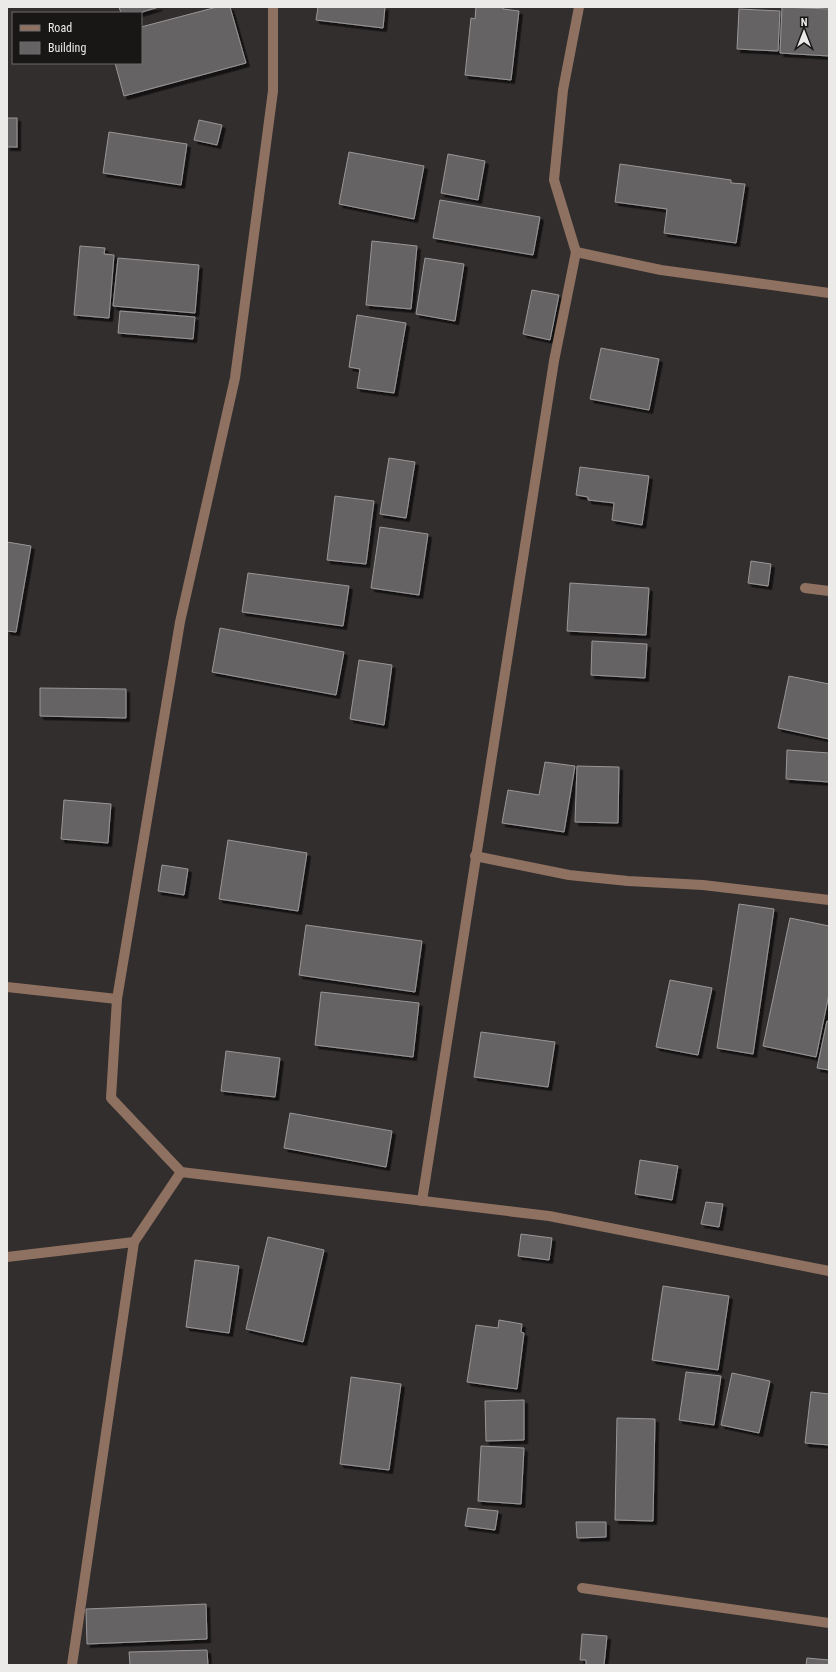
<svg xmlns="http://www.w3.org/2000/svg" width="836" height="1672" font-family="'Roboto Condensed',sans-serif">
<defs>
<filter id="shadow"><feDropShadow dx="3.5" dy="3.5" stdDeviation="0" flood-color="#0009"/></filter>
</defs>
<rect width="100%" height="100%" fill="#312e2d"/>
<g fill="#666365" stroke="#999698" filter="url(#shadow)">
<polygon points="119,7 159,7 139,13 121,13"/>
<polygon points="217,7 230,7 246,63 124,96 115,63 141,63 141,27"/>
<polygon points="318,7 385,7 383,28 316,20"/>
<polygon points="476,7 503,7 503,9 519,11 511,80 465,75 471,18 475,19"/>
<polygon points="782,7 829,9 829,56 780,53"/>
<polygon points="739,9 780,11 778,51 737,49"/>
<rect x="7" y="118" width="10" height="29"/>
<polygon points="199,120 222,125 217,145 194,140"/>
<polygon points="109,132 187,144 181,185 103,173"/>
<polygon points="349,152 424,166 414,219 339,204"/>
<polygon points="448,154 485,161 478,200 441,193"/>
<polygon points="620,164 731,180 731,183 745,184 736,243 664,233 667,209 615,202"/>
<polygon points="440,200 540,217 533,255 433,238"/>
<polygon points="372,241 417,246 411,309 366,305"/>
<polygon points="80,246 105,248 104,254 114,255 109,318 74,315"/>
<polygon points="118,258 199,265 195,313 113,306"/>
<polygon points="425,258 464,264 455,321 416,314"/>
<polygon points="532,290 559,295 550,340 523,334"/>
<polygon points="120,311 195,317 193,339 118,333"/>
<polygon points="357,315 406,323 394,393 357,388 360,369 349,367"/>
<polygon points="601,348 659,359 649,410 590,399"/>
<polygon points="389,458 415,462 406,518 380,514"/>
<polygon points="580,467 649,476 642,525 612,520 614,503 588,500 588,497 576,495"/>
<polygon points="335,496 374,501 366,564 327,560"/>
<polygon points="380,527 428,534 419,595 371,588"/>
<polygon points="7,542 31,546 16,632 7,631"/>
<polygon points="751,561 771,564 768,586 748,583"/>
<polygon points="248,573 349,586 343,626 242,612"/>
<polygon points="570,583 649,588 646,635 567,631"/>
<polygon points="220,628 344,652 336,695 212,672"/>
<polygon points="592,641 647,644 645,678 591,675"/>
<polygon points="359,660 392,665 384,725 350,719"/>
<polygon points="789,676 829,684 829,739 778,728"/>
<polygon points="40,688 126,689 126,718 40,716"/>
<polygon points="787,750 829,753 829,782 786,779"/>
<polygon points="545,762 575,766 564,832 502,823 508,790 539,795"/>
<polygon points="577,766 619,767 618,823 575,822"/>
<polygon points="64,800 111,804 108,843 61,839"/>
<polygon points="228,840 307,853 298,911 219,899"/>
<polygon points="162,865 188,869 184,895 158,891"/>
<polygon points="739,904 774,909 753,1054 717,1048"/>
<polygon points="790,918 829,926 829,994 816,1057 763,1046"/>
<polygon points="306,925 422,941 415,992 299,975"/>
<polygon points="670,980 712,988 698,1055 656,1047"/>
<polygon points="321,992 419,1003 413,1057 315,1045"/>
<polygon points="827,1021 829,1022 829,1070 817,1068"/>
<polygon points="481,1032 555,1042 548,1087 474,1077"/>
<polygon points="226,1051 280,1058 275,1097 221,1091"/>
<polygon points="290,1113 392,1131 386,1167 284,1148"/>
<polygon points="640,1160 678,1166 672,1200 635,1194"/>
<polygon points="706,1202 723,1204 719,1227 701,1224"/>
<polygon points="521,1234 552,1238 549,1260 518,1256"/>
<polygon points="268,1237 324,1250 303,1342 246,1329"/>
<polygon points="195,1260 239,1266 229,1333 186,1327"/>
<polygon points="663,1286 729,1296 718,1370 652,1360"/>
<polygon points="499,1320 522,1324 521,1332 524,1333 517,1389 467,1382 476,1325 498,1328"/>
<polygon points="686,1372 721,1376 714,1425 679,1420"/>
<polygon points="732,1373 770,1381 759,1433 721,1425"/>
<polygon points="351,1377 401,1384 389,1470 340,1464"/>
<polygon points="811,1392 829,1394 829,1445 805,1443"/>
<polygon points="524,1400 524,1440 486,1441 485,1401"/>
<polygon points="617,1418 655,1419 653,1521 615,1520"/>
<polygon points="481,1446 524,1448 521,1504 478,1501"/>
<polygon points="468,1508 498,1511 495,1530 465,1526"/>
<polygon points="576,1522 606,1522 606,1537 577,1538"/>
<polygon points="206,1604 207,1639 87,1644 86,1609"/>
<polygon points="582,1634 607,1636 604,1665 586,1665 586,1660 580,1660"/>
<polygon points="207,1650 208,1665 130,1665 129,1652"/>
<polygon points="807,1658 829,1660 829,1665 806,1665"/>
</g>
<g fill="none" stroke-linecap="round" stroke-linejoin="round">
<g stroke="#8f7161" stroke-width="10">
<polyline points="273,7 273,91 235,378 180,622 117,999 111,1098 181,1172 549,1216 829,1271"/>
<polyline points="576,252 661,270 829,293"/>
<polyline points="805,588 829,591"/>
<polyline points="475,856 569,875 628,881 703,885 829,900"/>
<polyline points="7,987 117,999"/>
<polyline points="422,1201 554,361 576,252 554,180 563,90 579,7"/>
<polyline points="7,1257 134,1242"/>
<polyline points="582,1588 829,1623"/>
<polyline points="72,1665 134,1242 181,1172"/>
</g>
</g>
<rect width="836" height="1672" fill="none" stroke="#ebeae9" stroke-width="16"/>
<rect x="12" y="12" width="130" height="52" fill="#181716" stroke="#6c6b6a"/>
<rect x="20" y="25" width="20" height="6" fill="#8f7161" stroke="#6c6b6a"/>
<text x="48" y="32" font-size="12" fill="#ebeae9">Road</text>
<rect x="20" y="42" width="20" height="12" fill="#666365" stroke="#6c6b6a"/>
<text x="48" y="52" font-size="12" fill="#ebeae9">Building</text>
<g transform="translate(804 32)" stroke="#181716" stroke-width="3" paint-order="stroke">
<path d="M0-3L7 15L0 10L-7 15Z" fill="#ebeae9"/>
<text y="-6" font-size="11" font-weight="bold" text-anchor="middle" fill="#ebeae9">N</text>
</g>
</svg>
